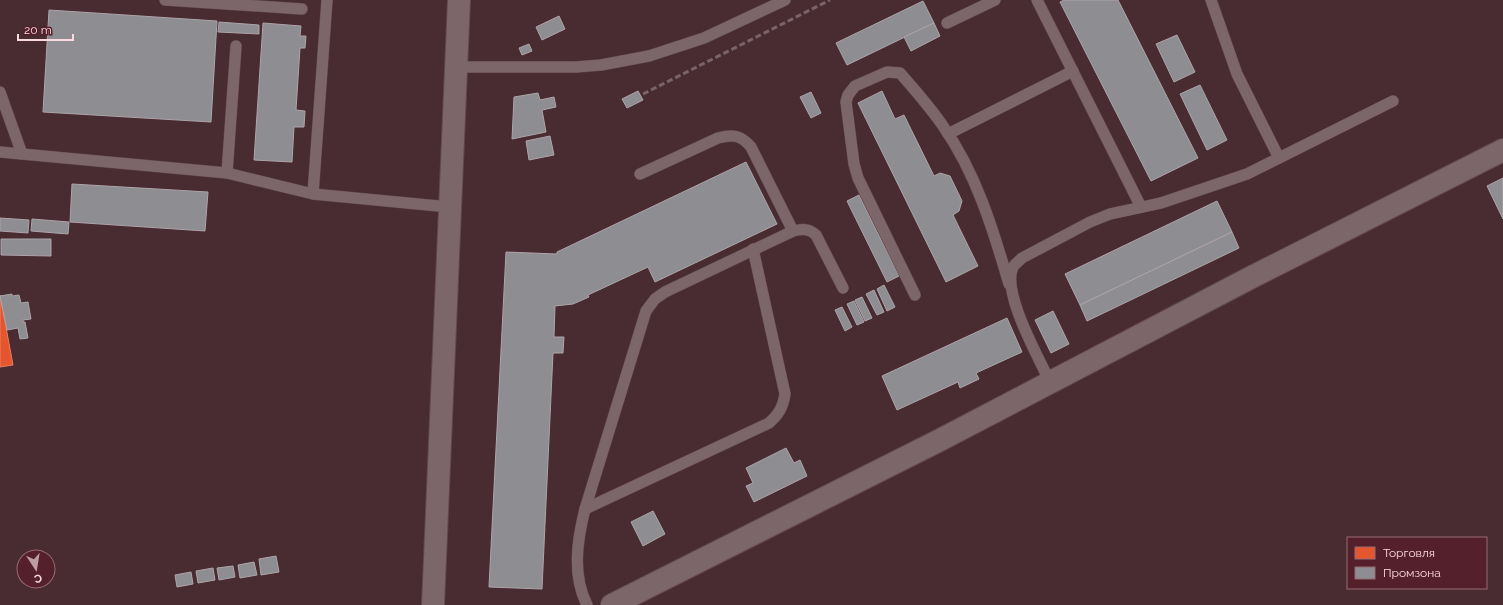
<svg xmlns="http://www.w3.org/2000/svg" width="1503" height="605" font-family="Raleway,sans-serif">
<rect width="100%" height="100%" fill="#482c32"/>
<polygon fill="#e4572e" stroke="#eb7e63" points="0,295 13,365 0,367"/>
<g fill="#8d8d92" stroke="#aea4a9">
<polygon points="1064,0 1118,0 1198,158 1151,181 1060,2"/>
<polygon points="923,1 934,23 847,65 836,43"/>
<polygon points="49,10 217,21 211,122 43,112"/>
<polygon points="559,16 565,29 542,40 536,27"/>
<polygon points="219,22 259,25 259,34 218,32"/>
<polygon points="263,23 301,26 300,36 306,36 305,48 300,48 296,110 305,111 304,127 294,127 292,162 254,160"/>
<polygon points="934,23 940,36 911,51 904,37"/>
<polygon points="1177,35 1195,72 1174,82 1156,44"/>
<polygon points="529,44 532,51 522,55 519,48"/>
<polygon points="1200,85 1227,140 1207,150 1180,94"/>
<polygon points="638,91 643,100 627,108 622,99"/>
<polygon points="882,91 895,119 904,115 934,176 940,173 950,176 962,201 959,211 953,215 978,266 946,282 858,103"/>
<polygon points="811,92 821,113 811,118 800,97"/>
<polygon points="538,93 540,100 554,97 556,107 542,110 546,132 512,139 514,97"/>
<polygon points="550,136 554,155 529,160 526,141"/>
<polygon points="746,162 777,224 655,282 648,267 588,295 589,297 573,304 555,306 554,337 564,337 563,353 553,353 542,589 489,587 506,252 557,254 557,252"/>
<polygon points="1503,178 1503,219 1487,186"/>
<polygon points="72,184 208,192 205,231 70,222"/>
<polygon points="859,195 899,276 887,282 847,201"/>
<polygon points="1217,201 1232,232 1080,305 1065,274"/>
<polygon points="0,218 29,220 28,233 0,231"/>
<polygon points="32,219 69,222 68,234 31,231"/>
<polygon points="1232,232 1239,248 1087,321 1080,305"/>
<polygon points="1,239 51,239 51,256 1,255"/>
<polygon points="884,285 895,307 887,311 877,289"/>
<polygon points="874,290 884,312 877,315 866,294"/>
<polygon points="12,294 12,296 19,295 21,303 28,302 31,319 23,320 23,322 25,322 28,338 20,339 18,328 7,330 0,296"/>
<polygon points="862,297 872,318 865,321 855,300"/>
<polygon points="854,301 864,322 857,325 847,304"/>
<polygon points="842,307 852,327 845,331 835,310"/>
<polygon points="1053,311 1069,344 1051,353 1035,320"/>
<polygon points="1007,318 1022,352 976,373 979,379 960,388 958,382 897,410 882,376"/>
<polygon points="786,448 794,463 800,460 807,476 754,502 746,486 753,483 746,468"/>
<polygon points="653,511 665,534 643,546 631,522"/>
<polygon points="276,556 279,572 261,575 259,559"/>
<polygon points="254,562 257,575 240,578 238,565"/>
<polygon points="233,566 235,577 219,580 217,568"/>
<polygon points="213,568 215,580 198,583 196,571"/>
<polygon points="191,572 193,584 177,587 175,575"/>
</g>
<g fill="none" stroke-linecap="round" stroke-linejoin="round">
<g stroke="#62484e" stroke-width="12">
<g id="service">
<polyline points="165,0 302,9"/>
<polyline points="1037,0 1141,207"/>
<polyline points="1211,0 1237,74 1279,158"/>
<polyline points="947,23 995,0"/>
<polyline points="456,67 576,67 601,65 649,56 704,38 785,0"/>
<polyline points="0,92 22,154"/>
<polyline points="948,134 1073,71"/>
<polyline points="0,152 227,173 313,194 449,207"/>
<polyline points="227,173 236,46"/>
<path d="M640 174 718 138C733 134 741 135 751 147L793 231"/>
<polyline points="313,194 327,0"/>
<path d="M915 295 858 178 854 164 846 102 848 95 855 86 887 72 900 73C915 90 930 107 943 126 976 173 993 229 1009 284"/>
<path d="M1050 382C1039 358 1001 292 1013 267 1015 264 1019 261 1022 258L1090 222 1110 214 1161 203 1247 174 1393 101"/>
<path d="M585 509 769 423C779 414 783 407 785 394L753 249"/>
<path d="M587 605C572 575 577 541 585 509L646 311 655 299 665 292 793 231C802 229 809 228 816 235L843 288"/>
</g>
</g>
<g stroke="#62484e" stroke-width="24">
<g id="minor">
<polyline points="433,605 459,0"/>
<polyline points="612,605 940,440 1250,278 1503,150"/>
</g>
</g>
<use href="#service" stroke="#7d666a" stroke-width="11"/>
<use href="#minor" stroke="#7d666a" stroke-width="22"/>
<polyline stroke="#7b6469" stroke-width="3" stroke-dasharray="6 3" stroke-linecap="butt" points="643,94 830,0"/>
</g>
<rect x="1347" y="537" width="140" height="52" fill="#54202b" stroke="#976a73"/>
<rect x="1355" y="547" width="20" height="12" fill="#e4572e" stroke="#976a73"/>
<text x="1383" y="557" font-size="12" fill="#fcd9de">Торговля</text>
<rect x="1355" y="567" width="20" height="12" fill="#8d8d92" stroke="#976a73"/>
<text x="1383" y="577" font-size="12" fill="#fcd9de">Промзона</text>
<g transform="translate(36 569) rotate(168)"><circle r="19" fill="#54202b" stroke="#976a73"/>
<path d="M0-3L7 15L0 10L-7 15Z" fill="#bd9ca2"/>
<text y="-6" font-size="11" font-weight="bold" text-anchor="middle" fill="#fcd9de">С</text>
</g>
<path d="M18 34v6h55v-6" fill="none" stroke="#fcd9de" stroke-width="2"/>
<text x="24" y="34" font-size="12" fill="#fcd9de" stroke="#54202b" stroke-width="3" paint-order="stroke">20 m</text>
</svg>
